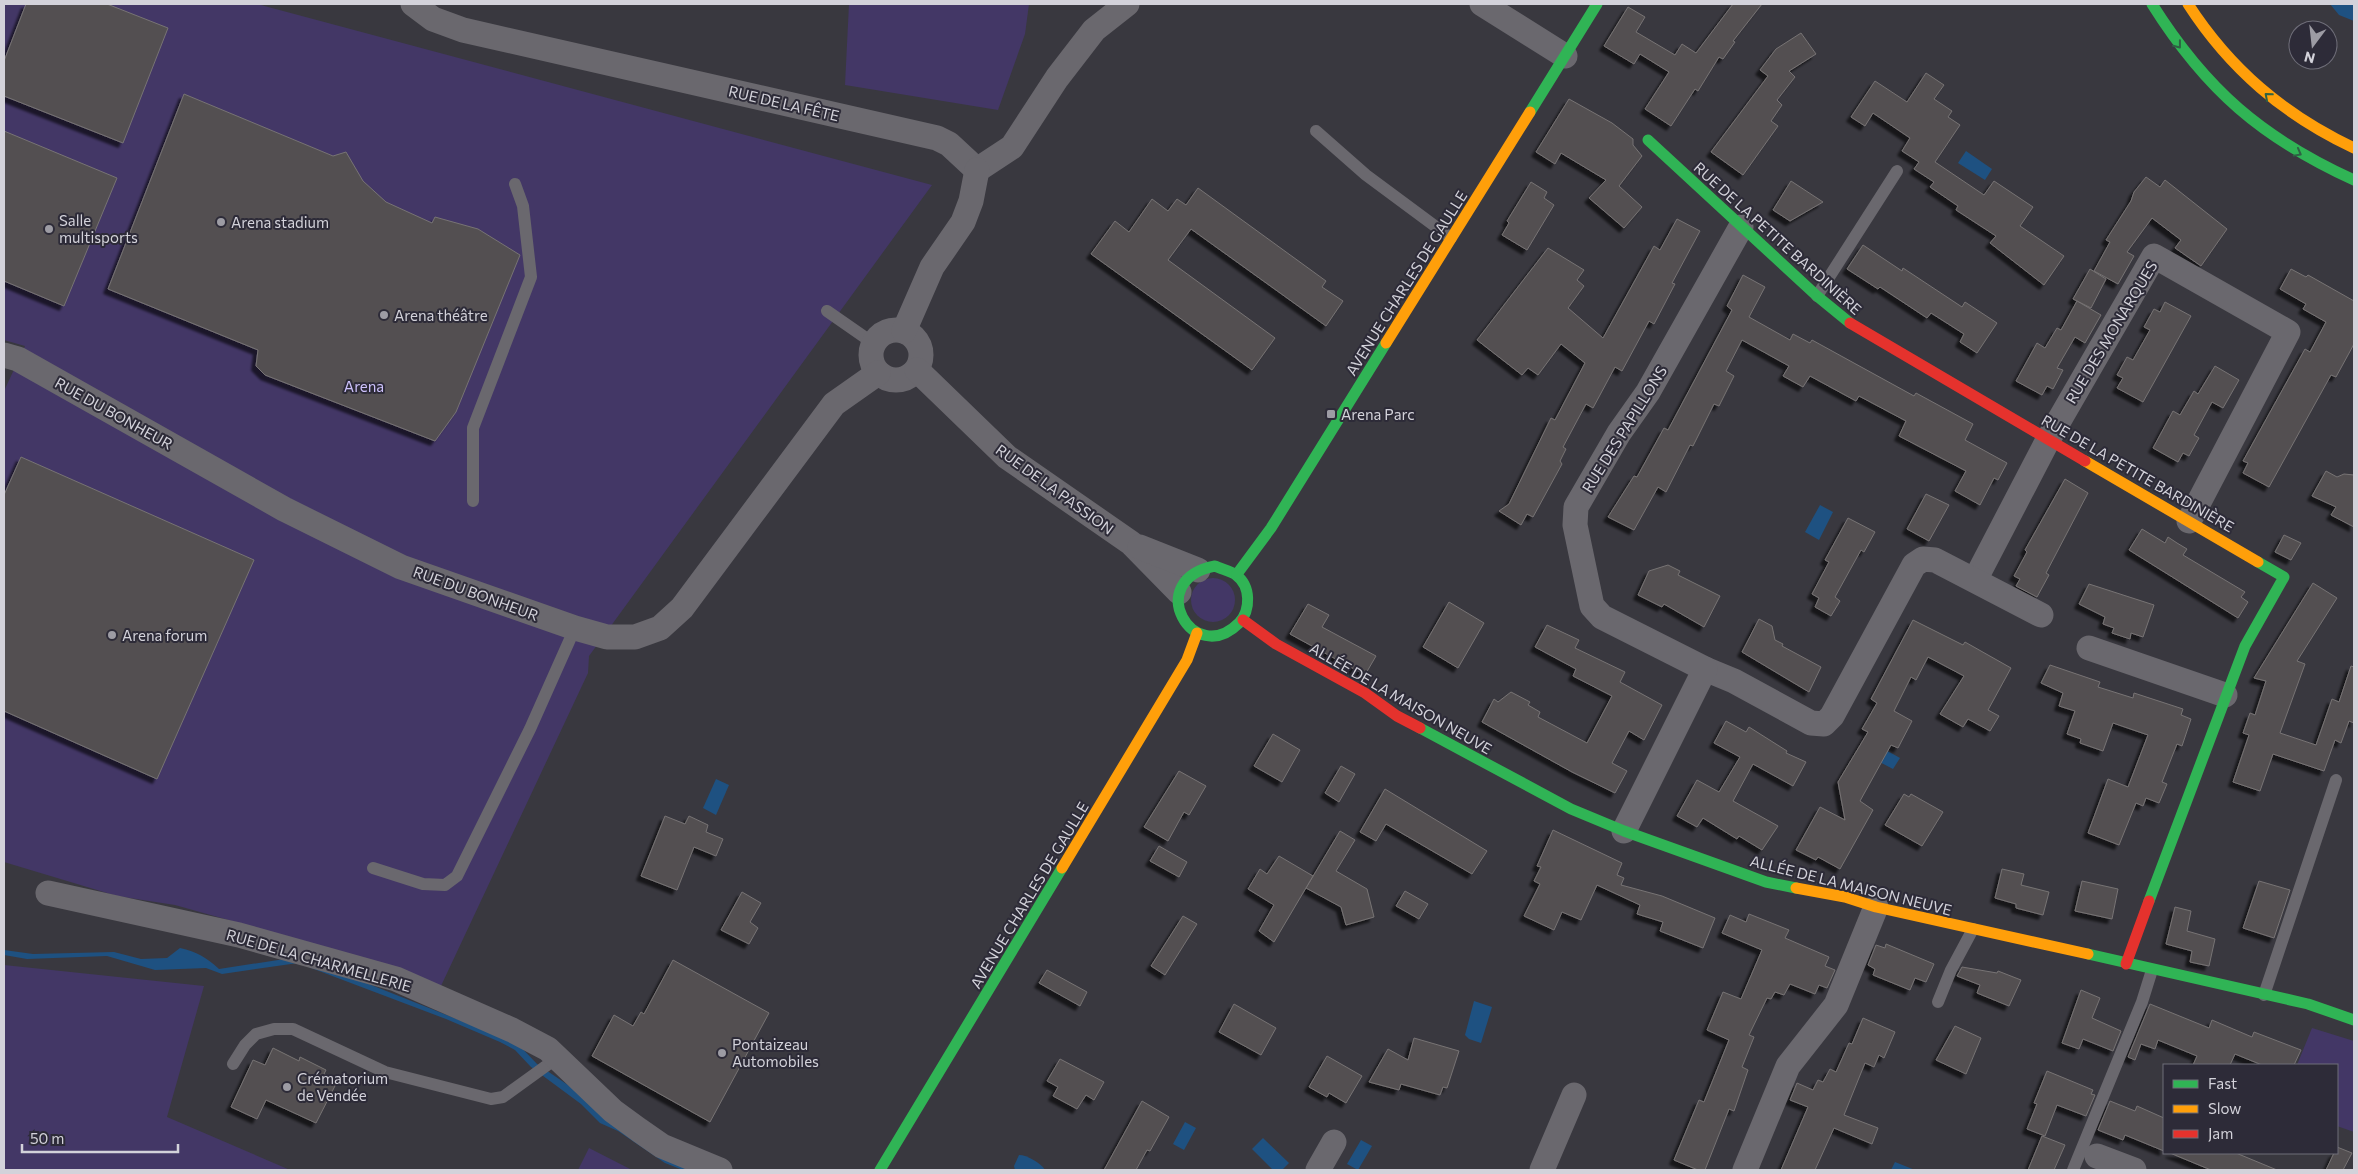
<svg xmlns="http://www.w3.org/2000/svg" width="2358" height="1174" font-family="Commissioner,sans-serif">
<defs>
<filter id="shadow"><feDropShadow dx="-4.5" dy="4.5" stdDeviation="1" flood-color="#0009"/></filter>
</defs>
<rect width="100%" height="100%" fill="#39383f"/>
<g fill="#433766">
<polygon points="4,4 257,4 932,185 589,656 588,673 440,988 345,953 175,905 117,896 4,862 4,391 25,346 4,340"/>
<polygon points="849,4 1029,4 1025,34 998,110 845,85"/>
<circle cx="1213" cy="600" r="22"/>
<polygon points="4,965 204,986 167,1117 290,1170 4,1170"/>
<polygon points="2312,1028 2354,1041 2354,1132 2337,1126 2337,1065 2297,1065"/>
<polygon points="589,1148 632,1170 578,1170"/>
</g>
<g fill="#1e5181">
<polygon points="2330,4 2354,4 2354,21 2339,15"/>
<polygon points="1966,151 1992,169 1985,180 1958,163"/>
<polygon points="1820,505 1833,512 1819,540 1805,532"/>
<polygon points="1877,745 1900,758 1893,769 1870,757"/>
<polygon points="716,779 729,785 716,815 703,808"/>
<path d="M180 948C197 952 206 957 219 969L291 958 336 971 517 1043 537 1064 693 1170H683L665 1163 618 1131 600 1123 581 1104 531 1067 515 1050 500 1042 446 1019 298 963 222 974 206 968 155 970 107 956 27 959 4 955V950L33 954 114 952 141 959 167 958Z"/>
<polygon points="1474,1001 1492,1007 1481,1043 1469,1039 1465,1035"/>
<polygon points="1185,1122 1196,1128 1184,1150 1173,1144"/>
<polygon points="1263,1138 1289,1163 1282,1170 1273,1170 1252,1149"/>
<polygon points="1361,1140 1372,1146 1358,1170 1347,1164"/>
<path d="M1019 1155C1027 1155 1041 1163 1045 1170H1015L1014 1166Z"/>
<polygon points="1895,1162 1915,1170 1891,1170"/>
</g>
<g fill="#535051" stroke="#777374" filter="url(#shadow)">
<polygon points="26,4 107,4 168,28 123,143 4,96 4,61"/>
<polygon points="1733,4 1762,4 1733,41 1735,42 1723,59 1719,57 1698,91 1695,89 1671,126 1645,109 1669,72 1640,54 1634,64 1604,46 1628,7 1645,17 1636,32 1675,55 1682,44 1696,53"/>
<polygon points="1801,33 1816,54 1789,71 1795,77 1777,100 1782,105 1771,121 1778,126 1743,175 1711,152 1768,76 1760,70 1776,49"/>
<polygon points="1926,73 1944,85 1934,99 1952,111 1948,117 1960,125 1935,162 1984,195 1994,181 2033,207 2020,226 2064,256 2044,285 1990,243 1996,236 1956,210 1958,206 1930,187 1934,182 1914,169 1919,162 1902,151 1910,138 1873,113 1865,126 1851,117 1875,81 1907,102"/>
<polygon points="184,94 333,156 346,152 363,181 386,202 432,223 435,217 478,229 520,255 456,412 435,441 265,375 256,366 258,350 108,289"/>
<polygon points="1569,99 1612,123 1633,139 1633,145 1642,156 1619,186 1642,207 1624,228 1589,198 1606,180 1561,153 1555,164 1536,152"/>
<polygon points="4,131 117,178 64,306 4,281"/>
<polygon points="2146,177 2160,187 2165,180 2227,229 2201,266 2175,248 2181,240 2152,218 2127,252 2134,256 2118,284 2094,271 2110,242 2106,240 2131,201 2134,192"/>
<polygon points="1791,181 1823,202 1790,221 1773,210"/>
<polygon points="1531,182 1547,192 1544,198 1554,205 1527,250 1502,235 1509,223 1507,221"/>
<polygon points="1198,188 1326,281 1322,287 1343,301 1326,326 1191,229 1168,260 1275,338 1252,370 1091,254 1115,221 1129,232 1152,199 1168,211 1177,199 1186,205"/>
<polygon points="1677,219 1700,231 1672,283 1675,284 1654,324 1649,321 1622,371 1615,367 1593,408 1586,404 1563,447 1566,449 1560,461 1562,464 1533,517 1527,514 1521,525 1499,511 1509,504 1551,418 1555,420 1585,363 1561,344 1538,375 1528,368 1522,375 1477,340 1548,248 1584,270 1577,280 1584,286 1568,308 1603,338 1654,246 1660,250"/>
<polygon points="1863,245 1902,271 1903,268 1962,307 1965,302 1997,323 1977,353 1960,342 1964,334 1931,313 1927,318 1880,287 1878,289 1847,269"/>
<polygon points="2090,269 2106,279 2091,308 2073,299"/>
<polygon points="2291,269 2306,277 2308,275 2354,301 2354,344 2336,377 2331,375 2269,487 2243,473 2248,463 2243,461 2305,349 2310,352 2326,322 2303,309 2306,304 2280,289"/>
<polygon points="1743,275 1765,287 1749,317 1790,340 1793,334 1810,343 1812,340 1914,396 1916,393 1973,424 1965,440 2007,463 1998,480 1994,478 1980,505 1955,491 1966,471 1899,436 1906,421 1859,396 1856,401 1810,376 1803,387 1783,376 1789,366 1742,340 1726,371 1734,376 1719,406 1714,404 1693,446 1690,445 1666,492 1658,487 1634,530 1608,517 1634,476 1637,477 1664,428 1668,430 1732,310 1727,306"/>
<polygon points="2077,301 2101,315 2085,343 2075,337 2057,368 2063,370 2053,389 2047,386 2042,395 2016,381 2037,343 2045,348 2057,328 2061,330"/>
<polygon points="2165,302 2191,316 2143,402 2117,388 2123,378 2117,375 2127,357 2133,360 2150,330 2144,327 2154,309 2160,312"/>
<polygon points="2215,366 2239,380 2223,408 2212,402 2194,435 2199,438 2189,456 2183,453 2178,462 2153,448 2173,411 2180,415 2194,391 2198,394"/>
<polygon points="21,457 254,560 157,779 4,711 4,495"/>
<polygon points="2326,471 2337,477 2344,474 2354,475 2354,527 2331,515 2336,507 2312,496"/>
<polygon points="2065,479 2088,493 2046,573 2049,575 2037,597 2016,586 2020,579 2014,576 2027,552 2025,550"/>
<polygon points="1926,494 1949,505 1929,541 1907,529"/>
<polygon points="1848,518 1875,532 1864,552 1861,550 1835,597 1840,601 1831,616 1815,607 1819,598 1812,594 1829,562 1825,560"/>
<polygon points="2142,529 2165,543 2168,537 2177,543 2187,549 2183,555 2245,592 2241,597 2248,602 2238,618 2129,550"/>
<polygon points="2284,535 2301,543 2291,560 2275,552"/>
<polygon points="1668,565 1680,571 1678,575 1720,596 1704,627 1664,604 1662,607 1638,595 1649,571"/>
<polygon points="2313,583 2337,598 2297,661 2305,664 2280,733 2316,745 2332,699 2339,702 2351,666 2354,667 2354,723 2349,721 2341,743 2335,740 2324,771 2273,754 2260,791 2233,782 2249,735 2243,733 2250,713 2255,715 2266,681 2254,678"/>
<polygon points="2089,584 2154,605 2143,637 2131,633 2130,639 2112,633 2114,628 2103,624 2105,617 2079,604"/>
<polygon points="1449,602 1484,623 1458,668 1423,647"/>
<polygon points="1308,604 1329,615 1322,627 1376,656 1365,675 1290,634"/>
<polygon points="1759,619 1772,626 1775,640 1783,644 1782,646 1821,667 1809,692 1742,652"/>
<polygon points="1913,620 1963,645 1965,642 2011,668 1988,710 1999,716 1990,731 1968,719 1963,727 1940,714 1964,676 1928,657 1916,680 1911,677 1894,711 1912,721 1898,748 1891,745 1860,801 1873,810 1840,869 1818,857 1816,860 1796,850 1820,807 1845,820 1838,782 1868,732 1862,729 1877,703 1871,699"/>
<polygon points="1547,625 1579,640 1575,648 1625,672 1620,682 1662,705 1644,740 1629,731 1612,763 1627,771 1615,793 1572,772 1482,722 1494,699 1498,702 1511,692 1530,702 1528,705 1540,712 1538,717 1587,743 1612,696 1573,676 1576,669 1535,647"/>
<polygon points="2050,665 2100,682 2098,687 2133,698 2134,693 2183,709 2181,715 2191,719 2182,746 2177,744 2162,782 2167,784 2159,803 2146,798 2143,806 2136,803 2119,845 2088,833 2108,779 2128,787 2148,735 2113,723 2103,751 2080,743 2081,739 2067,734 2075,711 2059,706 2063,693 2041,683"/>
<polygon points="1726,721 1746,732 1749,727 1787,751 1786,753 1806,762 1793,786 1753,764 1733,801 1778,826 1762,850 1739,836 1737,839 1703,818 1697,827 1677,816 1697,780 1719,792 1740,757 1714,743"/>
<polygon points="1273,734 1300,750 1282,782 1254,766"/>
<polygon points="1341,766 1355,774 1339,802 1325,793"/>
<polygon points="1179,771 1206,786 1189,815 1184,812 1168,841 1144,827"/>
<polygon points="1385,789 1487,851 1472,874 1386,824 1376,841 1360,832"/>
<polygon points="1904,794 1909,797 1911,794 1943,812 1922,846 1885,825"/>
<polygon points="665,816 685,824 689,816 708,825 706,832 723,839 716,856 694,847 677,890 641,876"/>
<polygon points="1553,830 1622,863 1617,875 1624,878 1621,885 1662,896 1715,918 1703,948 1660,931 1663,922 1637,914 1640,905 1597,885 1581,920 1562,912 1554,930 1524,916 1540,884 1534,881 1541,867 1537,866"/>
<polygon points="1340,831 1355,840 1336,871 1367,889 1374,917 1346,925 1341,907 1306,888"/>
<polygon points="1159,846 1187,862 1179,877 1150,861"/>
<polygon points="1279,856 1313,876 1274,942 1259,931 1274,905 1248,889 1260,869 1267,874"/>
<polygon points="2002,869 2024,874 2021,885 2049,892 2043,915 2016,908 2016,904 1995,898"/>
<polygon points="2082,881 2118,889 2112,919 2075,911"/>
<polygon points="2259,881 2290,890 2274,938 2243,928"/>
<polygon points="1405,891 1428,904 1419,919 1396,906"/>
<polygon points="742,892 761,903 750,922 758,928 749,944 721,930"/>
<polygon points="2175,907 2191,911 2187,931 2215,939 2209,966 2190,962 2192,951 2166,944"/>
<polygon points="1749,914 1789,930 1785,938 1829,957 1825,966 1835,970 1827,988 1819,985 1815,994 1790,984 1784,995 1775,992 1771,999 1767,998 1749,1035 1754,1037 1742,1067 1748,1070 1734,1111 1729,1109 1705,1170 1698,1170 1674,1160 1699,1100 1704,1102 1729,1040 1707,1030 1723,992 1741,999 1762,950 1722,933 1730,915 1746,922"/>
<polygon points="1183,916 1197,924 1165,975 1151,966"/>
<polygon points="1886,944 1934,964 1926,982 1915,978 1910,990 1873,975 1875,969 1868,965 1876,945 1885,948"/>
<polygon points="673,960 769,1013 710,1122 592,1056 614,1015 633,1026 641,1012 644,1014"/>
<polygon points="1962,967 1997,973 1998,971 2021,980 2009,1006 1977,993 1980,985 1957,976"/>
<polygon points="1047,970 1087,992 1080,1006 1039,983"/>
<polygon points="2081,990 2100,998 2092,1018 2121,1031 2113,1051 2083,1039 2079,1049 2062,1043"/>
<polygon points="1234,1004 1276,1028 1261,1055 1219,1032"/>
<polygon points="2150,1004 2209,1028 2212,1020 2252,1037 2254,1032 2301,1050 2294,1065 2262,1065 2235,1054 2230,1065 2193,1065 2197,1056 2158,1040 2155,1049 2141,1044 2135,1060 2128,1057"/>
<polygon points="1863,1018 1895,1032 1884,1058 1879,1055 1874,1067 1865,1063 1844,1115 1878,1128 1872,1144 1834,1128 1815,1170 1781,1170 1808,1107 1790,1100 1797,1083 1813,1090 1818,1080 1823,1082 1830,1069 1836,1072 1849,1043 1852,1044"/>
<polygon points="1955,1026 1981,1038 1966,1074 1936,1060"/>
<polygon points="1414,1038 1459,1051 1447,1088 1443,1087 1440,1095 1401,1084 1399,1090 1369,1082 1388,1049 1408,1060"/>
<polygon points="273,1048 299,1061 300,1057 326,1070 324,1074 338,1080 316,1123 266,1100 257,1119 231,1107 253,1060 265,1065"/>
<polygon points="1327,1056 1362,1076 1346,1103 1329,1093 1327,1097 1309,1087"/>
<polygon points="1060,1059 1104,1082 1094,1100 1086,1095 1077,1109 1053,1096 1058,1087 1047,1081"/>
<polygon points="2047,1071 2093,1090 2091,1094 2095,1095 2086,1116 2057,1105 2045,1136 2027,1129 2037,1104 2034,1103"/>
<polygon points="1142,1101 1169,1117 1150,1151 1147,1150 1136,1170 1104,1170"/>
<polygon points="2110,1101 2135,1111 2137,1106 2164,1118 2164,1151 2125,1135 2123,1140 2098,1130"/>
<polygon points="2042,1136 2065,1145 2054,1170 2028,1170"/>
<polygon points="2337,1147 2352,1153 2343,1170 2326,1170 2334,1153 2337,1153"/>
<polygon points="2170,1153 2236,1153 2277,1170 2211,1170"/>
</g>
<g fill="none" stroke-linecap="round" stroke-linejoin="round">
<g stroke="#6a686e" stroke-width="12">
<polyline points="1316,131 1366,175 1451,238"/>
<polyline points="1817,296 1897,171"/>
<polyline points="827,311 873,343"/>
<polyline points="473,501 473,428 531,277 523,206 515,184"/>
<polyline points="373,868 423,884 445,885 457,876 530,729 575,628"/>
<polyline points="2264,995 2336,780"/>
<polyline points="1938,1002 1951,970 1973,929"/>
<polyline points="233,1064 245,1045 256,1034 274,1029 293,1029 385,1072 491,1099 503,1097 557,1058"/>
<polyline points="2073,1170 2142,1002 2152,970"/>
</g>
<g stroke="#6a686e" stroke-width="25">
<polyline points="413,4 433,19 463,30 937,138 949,144 977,170"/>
<polyline points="1482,4 1565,56"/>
<polyline points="977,170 1012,147 1057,78 1094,30 1127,4"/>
<circle cx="896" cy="355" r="25"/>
<polyline points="904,331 932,267 963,222 971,201 977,170"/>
<polyline points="4,355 18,359 284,509 401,567 575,628 607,637 635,637 660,628 682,608 834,404 878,373"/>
<polyline points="917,370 1007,457 1131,543 1179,592"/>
<polyline points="1140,547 1198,570"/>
<polyline points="1975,580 2049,438 2154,256 2288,332 2189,521"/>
<polyline points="2089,648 2225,695"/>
<polyline points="1705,669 1734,681 1811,723 1824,724 1832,716 1914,565 1923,559 1935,560 2041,615"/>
<polyline points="1624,831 1705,669 1602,617 1592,606 1575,525 1576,507 1619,433 1648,392 1741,227"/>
<polyline points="48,893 239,935 396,979 512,1030 548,1049 613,1111 639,1130 662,1146 720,1170"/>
<polyline points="2097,1156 2134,1170"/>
<polyline points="1318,1170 1334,1142"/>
<polyline points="1542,1170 1574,1095"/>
<polyline points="1745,1170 1788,1066 1836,1005 1876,907"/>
</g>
<g stroke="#30b455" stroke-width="11">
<path d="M2152 4C2206 90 2262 138 2354 180"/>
<polyline points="1530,112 1597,4"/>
<polyline points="1648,140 1817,296 1850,323"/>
<path d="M1215 566C1221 569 1231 571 1236 575 1251 586 1251 610 1239 623 1193 669 1142 580 1215 566Z"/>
<polyline points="1237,574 1271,528 1386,343"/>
<polyline points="1420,728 1571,809 1624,831 1766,882 1796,888"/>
<polyline points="2149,901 2245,646 2284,577 2258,562"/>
<polyline points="2088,954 2308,1004 2354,1020"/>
<polyline points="880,1170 1062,868"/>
</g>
<g stroke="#ff9f0a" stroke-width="11">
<path d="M2188 4C2230 69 2284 115 2354 148"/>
<polyline points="1386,343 1530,112"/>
<polyline points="2085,461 2258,562"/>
<polyline points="1062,868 1187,660 1197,633"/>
<polyline points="1796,888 1845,897 1876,907 2088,954"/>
</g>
<g stroke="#e5322d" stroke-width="11">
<polyline points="1850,323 2085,461"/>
<polyline points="1243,620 1276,644 1365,693 1397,716 1420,728"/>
<polyline points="2126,964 2149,901"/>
</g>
</g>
<defs><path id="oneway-chevron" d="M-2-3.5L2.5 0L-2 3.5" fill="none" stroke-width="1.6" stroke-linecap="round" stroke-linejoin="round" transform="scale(1.25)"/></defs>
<g stroke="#2e6244">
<use href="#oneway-chevron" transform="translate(2178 45) rotate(52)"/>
<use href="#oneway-chevron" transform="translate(2268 96) rotate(-139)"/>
<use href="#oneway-chevron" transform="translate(2298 153) rotate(29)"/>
</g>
<g fill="#9d9ca4" stroke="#2d2b38" stroke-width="2">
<circle cx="221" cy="222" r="5"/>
<circle cx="49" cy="229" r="5"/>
<circle cx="384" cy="315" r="5"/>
<rect x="1326" y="409" width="10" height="10" rx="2.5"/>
<circle cx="112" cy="635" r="5"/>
<circle cx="722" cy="1053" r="5"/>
<circle cx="287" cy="1087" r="5"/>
</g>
<g text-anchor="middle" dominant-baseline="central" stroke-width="4" stroke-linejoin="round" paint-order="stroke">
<g font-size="15" fill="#d3d2da" stroke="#2d2b38">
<text transform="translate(784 103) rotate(13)">RUE DE LA FÊTE</text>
<text transform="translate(1778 238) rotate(42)">RUE DE LA PETITE BARDINIÈRE</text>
<text transform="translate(1406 283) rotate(-58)">AVENUE CHARLES DE GAULLE</text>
<text transform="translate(2111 332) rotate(-59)">RUE DES MONARQUES</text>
<text transform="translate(114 413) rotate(29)">RUE DU BONHEUR</text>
<text transform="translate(1624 429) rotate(-58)">RUE DES PAPILLONS</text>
<text transform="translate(2138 473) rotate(30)">RUE DE LA PETITE BARDINIÈRE</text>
<text transform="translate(1055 489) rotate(36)">RUE DE LA PASSION</text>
<text transform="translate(476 593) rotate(20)">RUE DU BONHEUR</text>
<text transform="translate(1401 698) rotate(30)">ALLÉE DE LA MAISON NEUVE</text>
<text transform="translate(1851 885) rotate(14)">ALLÉE DE LA MAISON NEUVE</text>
<text transform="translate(1029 895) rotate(-59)">AVENUE CHARLES DE GAULLE</text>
<text transform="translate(319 960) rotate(16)">RUE DE LA CHARMELLERIE</text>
</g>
<g font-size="15" fill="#d3d2da" stroke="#2d2b38" text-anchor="start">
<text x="59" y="220">Salle<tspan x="59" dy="17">multisports</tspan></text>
<text x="231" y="222">Arena stadium</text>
<text x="394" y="315">Arena théâtre</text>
<text x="1341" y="414">Arena Parc</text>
<text x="122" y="635">Arena forum</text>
<text x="732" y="1044">Pontaizeau<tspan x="732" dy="17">Automobiles</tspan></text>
<text x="297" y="1078">Crématorium<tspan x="297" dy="17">de Vendée</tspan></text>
</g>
<g font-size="15" fill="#cdc1fb" stroke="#2d2b38">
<text x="364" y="386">Arena</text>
</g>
</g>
<rect width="2358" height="1174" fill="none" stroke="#d3d2da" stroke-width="10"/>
<rect x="2163" y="1064" width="175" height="90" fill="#2d2b38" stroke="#6f6e79"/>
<rect x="2173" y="1080" width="25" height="8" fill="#30b455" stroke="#6f6e79"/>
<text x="2208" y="1089" font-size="15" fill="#d3d2da">Fast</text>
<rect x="2173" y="1105" width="25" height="8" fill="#ff9f0a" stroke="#6f6e79"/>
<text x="2208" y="1114" font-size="15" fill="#d3d2da">Slow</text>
<rect x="2173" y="1130" width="25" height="8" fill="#e5322d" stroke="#6f6e79"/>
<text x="2208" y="1139" font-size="15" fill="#d3d2da">Jam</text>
<g transform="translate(2313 45) rotate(195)"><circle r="24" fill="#2d2b38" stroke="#6f6e79"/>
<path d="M0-4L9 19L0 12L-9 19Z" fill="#9d9ca4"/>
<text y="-8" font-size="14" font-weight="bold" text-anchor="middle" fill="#d3d2da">N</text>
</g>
<path d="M22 1144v8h156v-8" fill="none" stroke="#d3d2da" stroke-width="2.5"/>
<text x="30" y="1144" font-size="15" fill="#d3d2da" stroke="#2d2b38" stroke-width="4" paint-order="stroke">50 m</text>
</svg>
